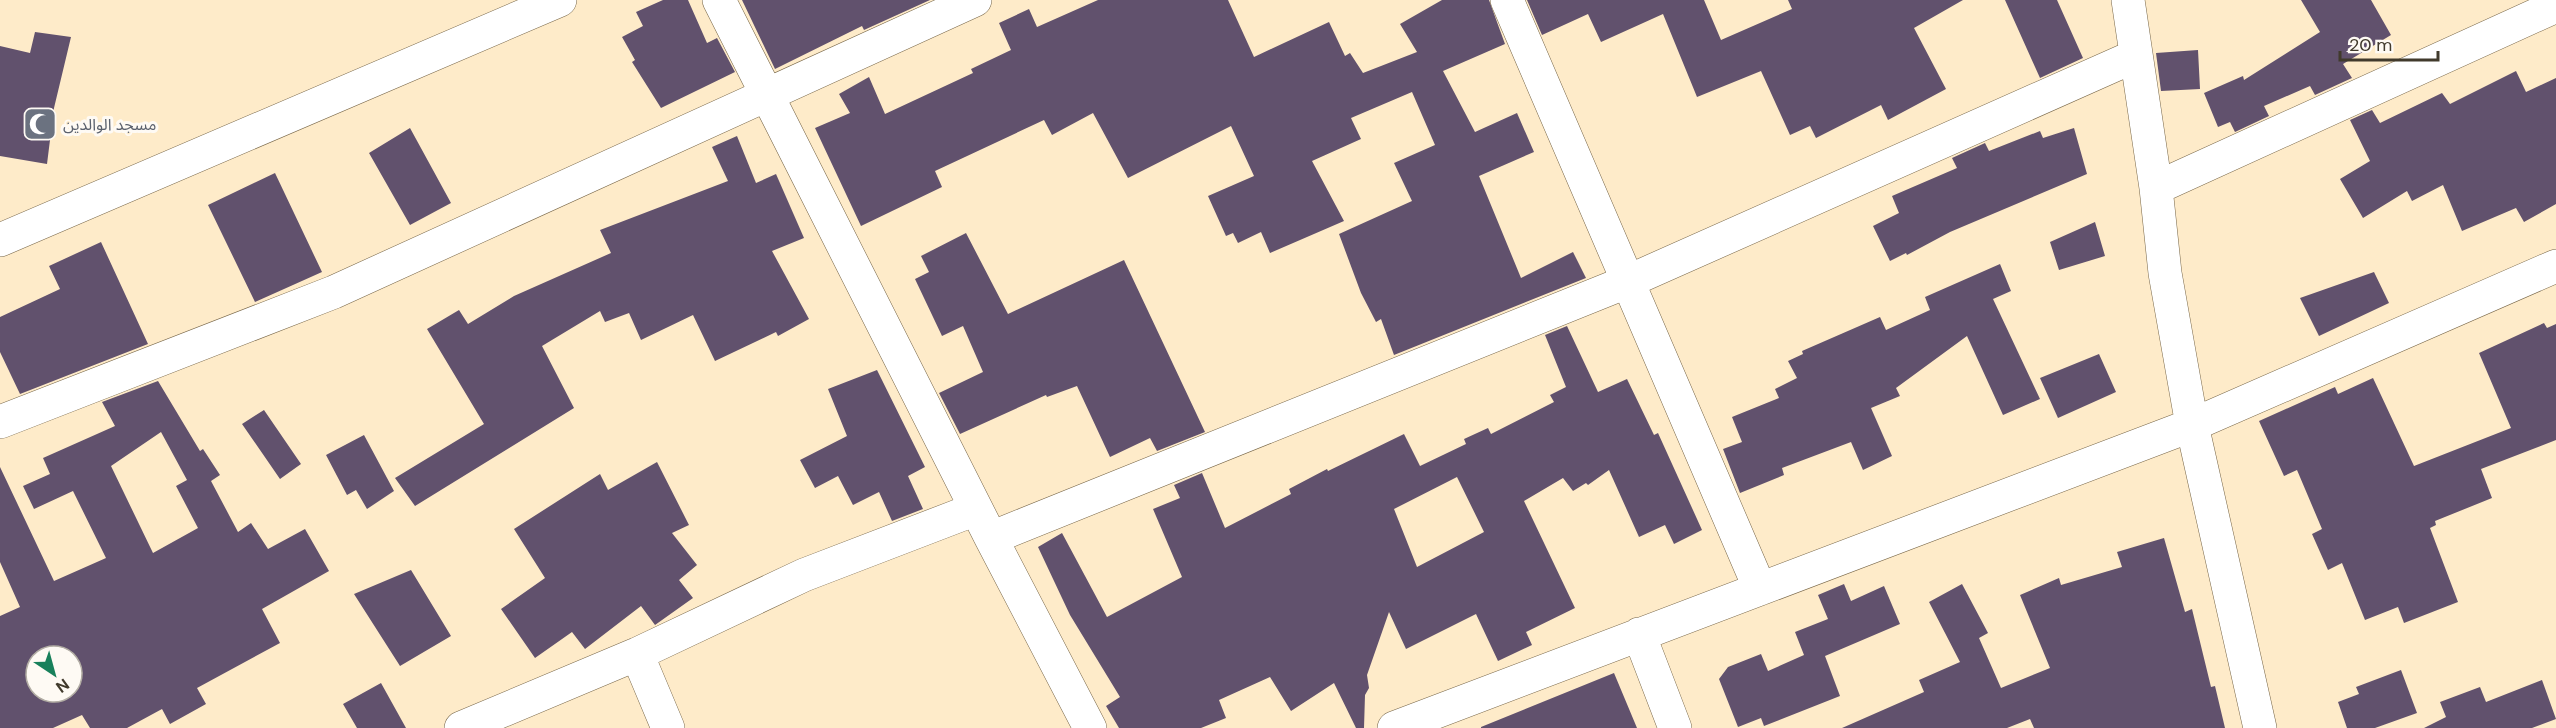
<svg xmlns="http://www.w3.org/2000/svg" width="2556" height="728" font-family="'DM Sans','Noto Sans Arabic',sans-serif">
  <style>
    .building { fill: #61516d; fill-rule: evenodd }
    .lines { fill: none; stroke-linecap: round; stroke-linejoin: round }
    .minor-casing { stroke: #776648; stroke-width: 34 }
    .minor { stroke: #fff; stroke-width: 33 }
    .labels { text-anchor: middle; stroke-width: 6; stroke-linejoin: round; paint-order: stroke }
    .worship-label { font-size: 16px; fill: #5b616d; stroke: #fefaf4; text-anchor: start }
  </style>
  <rect width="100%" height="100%" fill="#feebc9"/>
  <!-- building -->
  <path class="building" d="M663 0H688L707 43 717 38 735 72 661 108 632 62 635 60 622 37 643 26 636 12Z
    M742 0H930L864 30 862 26 775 69Z
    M1098 0H1228L1254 57 1329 22 1345 56 1350 53 1363 73 1417 52 1400 24 1442 0H1489L1505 44 1443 71 1475 132 1517 113 1534 152 1479 176 1521 278 1573 252 1586 278 1394 355 1381 319 1376 322 1361 293 1339 234 1412 201 1394 163 1435 145 1412 92 1351 118 1361 139 1312 161 1344 221 1270 253 1261 232 1238 243 1233 233 1226 236 1208 196 1254 176 1231 126 1128 178 1093 113 1052 135 1044 120 935 171 942 187 861 226 815 128 850 113 839 94 869 77 885 114 973 73 971 69 1011 50 999 23 1029 9 1037 27Z
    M1527 0H1704L1721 40 1792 9 1788 0H1963L1914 28 1946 89 1888 120 1881 105 1816 138 1810 126 1790 135 1761 71 1697 97 1663 14 1601 42 1588 14 1542 35Z
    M2005 0H2057L2083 58 2040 78Z
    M2301 0H2371L2391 35 2343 64 2352 78 2315 95 2310 86 2264 106 2269 116 2235 132 2230 122 2218 127 2204 93 2243 76 2244 80 2320 32Z
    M35 32 71 37 54 108 47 164 0 156V46L30 53Z
    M2198 50 2200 89 2161 91 2156 53Z
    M2516 71 2526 92 2556 78V204L2524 222 2516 208 2462 231 2443 185 2412 201 2407 191 2363 218 2340 179 2370 161 2350 120 2372 110 2380 123 2442 93 2450 104Z
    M410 128 451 203 410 225 369 153Z
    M2074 128 2087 174 1950 232 1907 255 1906 253 1890 261 1873 226 1899 213 1892 196 1957 168 1952 158 1985 143 1989 151 2040 131 2043 138Z
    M737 136 756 183 776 174 804 238 772 251 809 319 778 336 776 332 715 361 693 315 641 340 629 313 605 322 600 311 542 346 574 408 415 506 395 478 484 424 427 329 459 310 468 324 514 296 611 253 600 230 728 181 712 147Z
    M275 173 322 272 255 302 208 205Z
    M2095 222 2105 256 2059 270 2050 242Z
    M966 233 1008 314 1124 260 1205 432 1157 451 1150 438 1110 457 1077 386 1047 397 1046 395 960 434 939 393 983 372 963 326 942 336 915 279 929 272 921 256Z
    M101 242 148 344 20 394 0 352V317L60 289 49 266Z
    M2000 264 2011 291 1993 299 2040 399 2003 415 1967 336 1896 388 1900 396 1871 408 1892 456 1863 470 1851 442 1782 468 1784 475 1740 493 1723 449 1742 442 1732 417 1779 398 1775 389 1797 378 1788 361 1803 354 1802 351 1880 317 1886 330 1930 310 1925 297Z
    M2374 272 2389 303 2319 336 2300 298Z
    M2544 323 2547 328 2556 324V440L2481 469 2492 498 2435 521 2436 525 2430 528 2458 602 2404 623 2398 607 2365 620 2342 563 2328 570 2312 534 2322 529 2297 470 2284 476 2259 421 2335 387 2338 394 2373 378 2414 466 2511 428 2479 353Z
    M1567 326 1598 392 1627 379 1654 435 1658 433 1702 530 1674 544 1665 525 1639 537 1609 470 1588 485 1586 483 1573 491 1563 478 1524 501 1575 608 1526 632 1532 645 1498 661 1476 614 1406 649 1389 612 1367 675 1369 688 1365 695 1364 728H1356L1334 683 1291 711 1270 677 1219 700 1226 718 1201 728H1119L1106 706 1120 697 1070 615 1038 547 1062 533 1107 617 1182 577 1153 509 1180 498 1174 485 1202 473 1225 528 1291 494 1289 489 1327 469 1328 471 1404 434 1420 466 1466 444 1464 439 1488 428 1491 434 1554 402 1550 395 1566 387 1545 335ZM1457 477 1484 532 1417 567 1394 509Z
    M2099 354 2116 392 2058 418 2040 378Z
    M877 370 925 467 908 476 923 509 892 521 879 492 853 505 838 476 815 488 800 460 847 436 828 389Z
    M158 381 200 451 203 449 220 475 211 481 238 532 251 523 268 549 305 529 329 571 262 609 280 643 197 688 206 704 170 724 162 709 127 728H90L82 715 53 728H0V616L20 607 0 562V467L54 581 106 558 73 491 34 509 23 486 50 474 43 458 115 426 102 402ZM161 432 187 480 176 486 198 528 153 553 111 466ZM36 656H72V692H36Z
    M264 410 301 464 280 479 242 424Z
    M364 435 394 491 367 509 356 490 347 495 326 455Z
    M657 462 689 525 672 533 697 565 679 580 693 598 655 625 641 606 585 649 572 632 535 658 501 609 545 578 514 529 600 474 608 490Z
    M2164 538 2185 612 2192 609 2211 687 2215 686 2225 728H2034L2030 719 2007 728H1842L1924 692 1919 680 1960 662 1929 602 1962 584 1988 633 1979 638 2001 688 2050 668 2020 595 2059 578 2061 585 2122 567 2117 552Z
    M411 570 451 636 400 666 354 594Z
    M1844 584 1851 601 1884 586 1900 624 1825 656 1840 696 1764 726 1761 718 1738 727 1719 679 1728 667 1761 654 1768 671 1804 655 1795 632 1828 619 1818 595Z
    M2401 670 2417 713 2375 728H2347L2338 702 2359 694 2356 687Z
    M1614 673 1637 728H1481V727Z
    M2542 680 2556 719 2532 728H2424L2446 717 2440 702 2480 687 2486 702Z
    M381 683 406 728H357L343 704Z"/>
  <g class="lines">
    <!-- minor casing -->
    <g class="minor-casing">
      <path id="minor" d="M719 0 991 538 1090 728
        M1507 0 1760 589
        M2128 0 2156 188 2165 273 2192 425 2260 728
        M2156 188 2556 6
        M0 240 560 0
        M0 422 334 292 975 0
        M991 538 1629 281 2135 56
        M1639 634 1675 728
        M637 654 668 728
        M461 728 637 654 804 575 976 509
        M1394 728 2192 425 2556 266"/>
    </g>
    <!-- minor -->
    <use href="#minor" class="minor"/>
  </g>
  <!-- icons -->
  <defs>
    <g id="mosque-square" transform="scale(1.725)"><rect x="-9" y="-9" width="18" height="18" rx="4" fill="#6b7280" stroke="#fefaf4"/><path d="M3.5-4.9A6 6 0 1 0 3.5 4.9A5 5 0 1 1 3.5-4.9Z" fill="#fff"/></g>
  </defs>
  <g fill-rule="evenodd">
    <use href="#mosque-square" x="40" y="124"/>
  </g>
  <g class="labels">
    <!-- worship labels -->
    <g class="worship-label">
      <text x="63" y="130">مسجد الوالدين</text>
    </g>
  </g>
  <!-- north arrow -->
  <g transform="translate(54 674) rotate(144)"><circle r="28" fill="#fefaf4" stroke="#b2ada4" stroke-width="1.5"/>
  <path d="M0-4.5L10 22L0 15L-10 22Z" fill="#18805b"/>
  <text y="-9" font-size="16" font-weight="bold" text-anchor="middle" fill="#413a2c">N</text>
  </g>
  <!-- scale -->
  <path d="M2340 51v9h98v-9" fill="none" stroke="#413a2c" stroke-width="3"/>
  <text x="2349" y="51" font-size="18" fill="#413a2c" stroke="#fefaf4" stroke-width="4.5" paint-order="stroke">20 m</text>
</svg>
